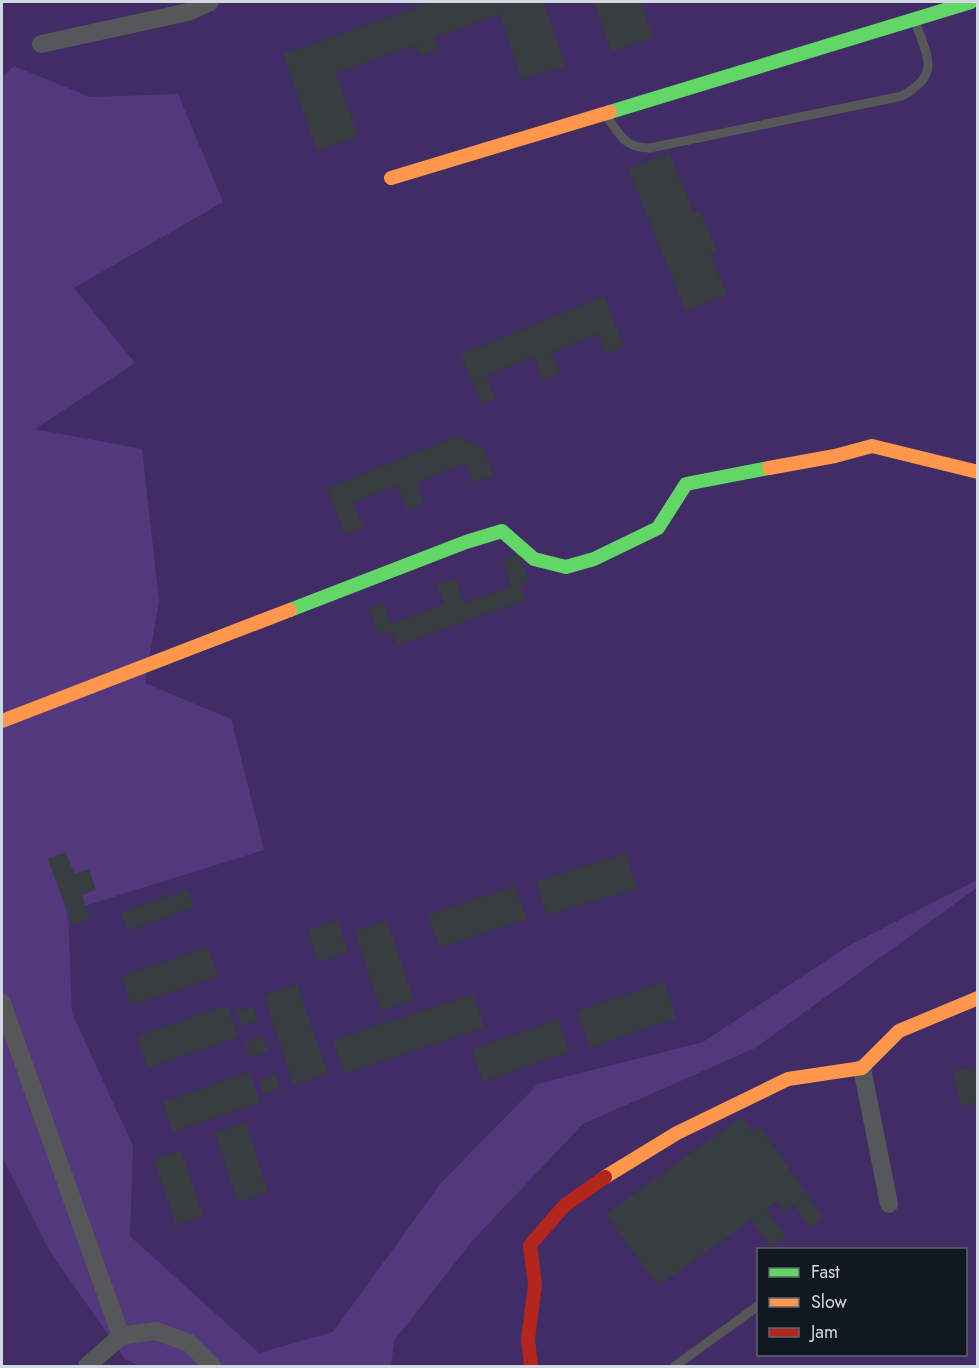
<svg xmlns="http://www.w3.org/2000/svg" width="979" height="1368" font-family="Jost,sans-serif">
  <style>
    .green { fill: #412c66; fill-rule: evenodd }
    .forest { fill: #53387e }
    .building { fill: #383d42 }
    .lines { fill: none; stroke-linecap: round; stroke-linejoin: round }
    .lane { stroke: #555759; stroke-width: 9 }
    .street { stroke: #555759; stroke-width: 18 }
    .fast { stroke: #63d668; stroke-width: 14 }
    .slow { stroke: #ff974d; stroke-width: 14 }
    .jam { stroke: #b3261e; stroke-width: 14 }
  </style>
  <rect width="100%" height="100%" fill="#1d2227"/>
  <!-- green -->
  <path class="green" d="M2 2H977V1366H2ZM758 1250H966V1354H758Z"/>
  <!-- forest -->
  <path class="forest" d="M14 66 90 97 178 94 223 202 74 288 135 363 35 429 142 449 159 601 145 683 231 719 264 850 68 911 72 1013 133 1146 130 1236 259 1353 333 1332 441 1183 538 1084 703 1042 848 946 977 880 978 887 755 1048 583 1124 472 1241 394 1341 391 1366H140L125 1359 49 1250 2 1156V77Z"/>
  <!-- building -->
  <path class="building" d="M432 2H543L566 66 522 80 500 14 434 38 439 49 421 56 417 45 336 73 358 137 317 151 283 54Z
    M594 2H640L653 38 612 52Z
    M669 152 694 214 700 211 717 251 710 254 727 295 686 311 628 169Z
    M604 296 624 347 606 354 598 334 551 353 560 373 543 380 534 356 486 376 495 399 482 404 461 354Z
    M457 436 483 448 494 475 474 483 466 463 417 483 424 503 407 510 397 485 353 503 363 528 346 535 327 488Z
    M519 554 529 582 520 587 526 600 399 645 391 632 379 635 369 608 383 603 390 624 444 604 437 584 455 578 464 603 512 586 503 560Z
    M66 852 74 874 89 869 96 890 82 895 90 919 72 926 48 859Z
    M626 853 637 889 547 915 536 881Z
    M515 886 527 919 440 948 428 915Z
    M188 889 194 907 128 931 121 913Z
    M338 920 348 953 318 963 308 930Z
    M387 920 414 1000 381 1011 355 931Z
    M208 947 218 977 131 1005 122 976Z
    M664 982 677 1018 590 1048 577 1011Z
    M297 984 328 1074 294 1085 264 995Z
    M473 994 484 1028 345 1074 333 1040Z
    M227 1005 238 1037 148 1068 137 1036Z
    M253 1006 258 1021 242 1027 236 1011Z
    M558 1019 569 1052 483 1082 472 1049Z
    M262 1036 268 1051 251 1058 245 1043Z
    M978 1067V1103L961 1106 953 1071Z
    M250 1072 260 1103 173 1132 163 1102Z
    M275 1074 280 1088 264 1094 259 1080Z
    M742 1117 752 1131 759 1126 824 1218 810 1228 794 1205 784 1212 776 1201 766 1209 786 1237 771 1247 751 1220 658 1286 606 1214Z
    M246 1122 268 1193 238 1203 215 1132Z
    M181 1150 203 1216 176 1225 154 1159Z"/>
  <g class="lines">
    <!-- lane -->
    <path class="lane" d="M606 116C621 135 624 148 650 148L902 96C942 74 927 57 915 21
      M675 1366 758 1306"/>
    <!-- street -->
    <path class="street" d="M41 44 188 12 210 2
      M2 1003 121 1336
      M862 1068 889 1204
      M87 1366 121 1336 156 1331 189 1343 212 1366"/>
    <!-- fast -->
    <path class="fast" d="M610 112 971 2
      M290 610 466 542 502 531 534 559 566 567 594 559 658 528 686 484 769 468"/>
    <!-- slow -->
    <path class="slow" d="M391 178 610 112
      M769 468 835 456 872 446 978 472
      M2 721 290 610
      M605 1177 677 1133 788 1079 862 1068 899 1031 978 998"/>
    <!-- jam -->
    <path class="jam" d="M531 1366 528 1339 535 1285 530 1245 565 1205 605 1177"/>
  </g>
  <!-- border -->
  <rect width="979" height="1368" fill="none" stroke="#d2d8df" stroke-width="6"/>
  <!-- legend -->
  <rect x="757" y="1248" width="210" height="108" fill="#101822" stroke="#5e656e" stroke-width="1.5"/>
  <rect x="769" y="1268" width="30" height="9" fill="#63d668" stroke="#5e656e" stroke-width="1.5"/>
  <text x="811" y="1278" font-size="18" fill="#d2d8df">Fast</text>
  <rect x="769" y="1298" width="30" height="9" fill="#ff974d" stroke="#5e656e" stroke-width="1.5"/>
  <text x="811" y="1308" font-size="18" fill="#d2d8df">Slow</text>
  <rect x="769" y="1328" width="30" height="9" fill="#b3261e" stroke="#5e656e" stroke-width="1.5"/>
  <text x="811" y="1338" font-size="18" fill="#d2d8df">Jam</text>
</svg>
